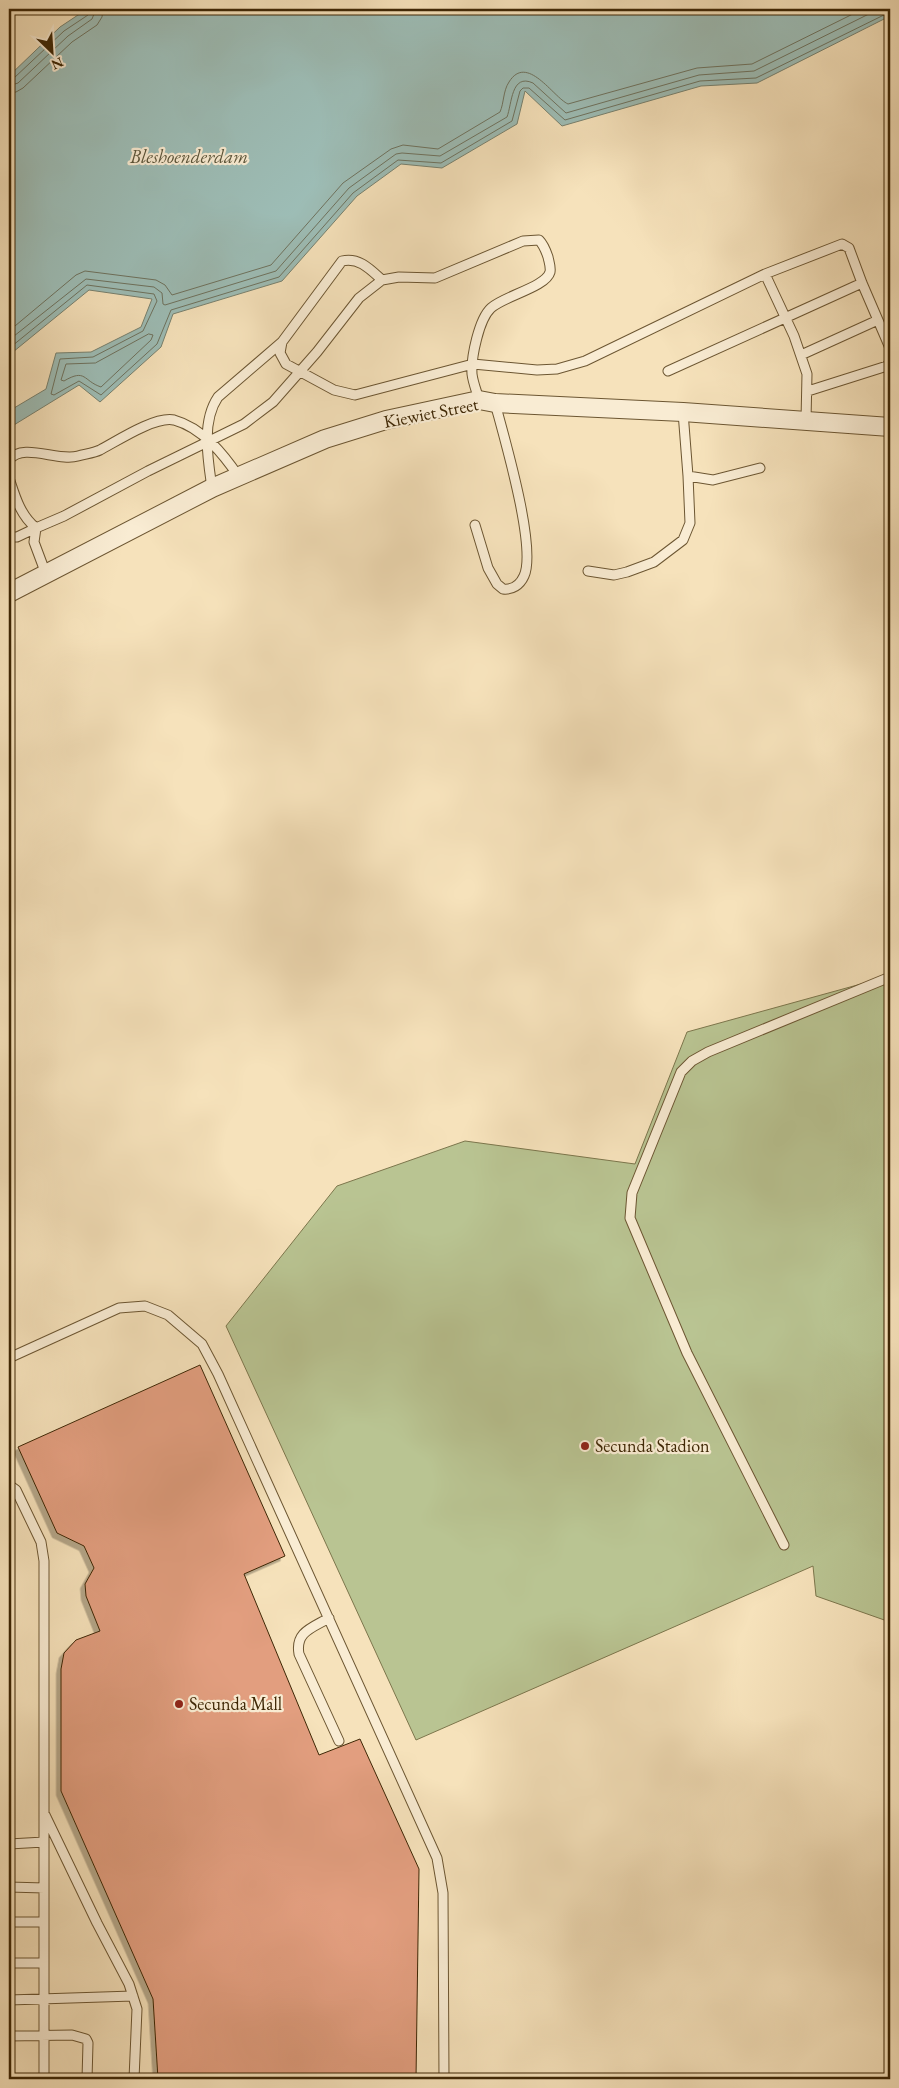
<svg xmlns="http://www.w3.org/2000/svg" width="899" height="2088" font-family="'EB Garamond',serif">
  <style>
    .green { fill: #b9c492; stroke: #7c764c }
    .water { fill: #9dbdb6; stroke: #77816f }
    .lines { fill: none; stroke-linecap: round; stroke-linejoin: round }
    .shore { stroke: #6e725e; stroke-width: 1 }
    .building { fill: #e29e7f; stroke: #3e2705; filter: url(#shadow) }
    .lane-casing { stroke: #6c5632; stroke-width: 11 }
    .street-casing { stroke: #6c5632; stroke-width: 20 }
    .lane { stroke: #f9ecd3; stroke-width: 9 }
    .street { stroke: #f9ecd3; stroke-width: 18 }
    .poi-dot { fill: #8f2418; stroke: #f9ecd3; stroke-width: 2 }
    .labels { text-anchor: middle; stroke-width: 4.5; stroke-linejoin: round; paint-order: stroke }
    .street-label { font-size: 18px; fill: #3e2705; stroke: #f9ecd3 }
    .poi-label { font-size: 18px; fill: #3e2705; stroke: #f9ecd3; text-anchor: start }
    .water-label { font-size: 19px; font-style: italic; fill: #5a543a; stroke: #f9ecd3 }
  </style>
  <defs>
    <filter id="shadow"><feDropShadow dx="-4.5" dy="4.5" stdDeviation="0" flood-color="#0004"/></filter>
  </defs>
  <rect width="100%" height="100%" fill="#f6e2bb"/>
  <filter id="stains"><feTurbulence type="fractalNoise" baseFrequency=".004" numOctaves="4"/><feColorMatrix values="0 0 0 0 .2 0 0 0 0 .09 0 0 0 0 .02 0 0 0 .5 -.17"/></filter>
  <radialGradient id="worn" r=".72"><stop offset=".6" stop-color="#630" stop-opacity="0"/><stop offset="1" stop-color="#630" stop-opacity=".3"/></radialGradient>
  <!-- green -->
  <path class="green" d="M890 976V1622L816 1596 813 1566 416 1740 226 1326 337 1186 465 1141 635 1164 687 1032Z"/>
  <!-- water -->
  <path class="water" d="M87 9H890V16L757 83 701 86 562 126 525 91 517 124 442 168 401 164 357 196 282 281 173 314 161 347 100 402 79 385 9 428V411L46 389 56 353 91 352 141 327 152 299 89 290 13 352 9 351V76L60 27Z"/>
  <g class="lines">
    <!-- shore -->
    <path class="shore" d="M9 79 14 78 64 31 88 15 89 9
      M9 86 18 83 68 36 92 19 96 9
      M9 93 16 92 23 88 72 42 97 25 102 17 103 9
      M9 331 76 275 85 271 156 280 165 285 172 295 271 265 343 183 391 149 403 145 438 149 500 112C504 103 503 91 509 82 527 53 553 97 568 104L697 68 752 64 863 9
      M149 334 153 335 151 340 101 387C83 381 86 368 64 381L61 380 66 364 95 363Z
      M9 340 86 279 154 287 162 293 163 304 165 305 276 271 349 188 396 154 402 153 440 156 507 117C512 104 511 73 533 83L566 113 699 75 754 71 879 9
      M9 347 12 346 87 285 154 294 157 301 143 331 93 357 60 359 51 394 54 395 79 381 101 395 157 344 171 310 279 277 353 193 398 160 441 163 512 121 520 91 523 88H529L565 120 700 81 756 78 890 12"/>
  </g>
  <!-- building -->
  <path class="building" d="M200 1365 285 1556 244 1574 319 1755 360 1739 419 1869 416 2079H158L153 1999 61 1791V1669L64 1653 76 1640 100 1631 86 1596 85 1584 94 1568 84 1546 57 1533 18 1447Z"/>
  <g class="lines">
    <!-- lane casing -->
    <g class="lane-casing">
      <path id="lane" d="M765 274 794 336 807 374 806 420
        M382 280C370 269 359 257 342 261L282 342 280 353 286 364 334 390 355 395 473 364 537 370 557 369 585 361 765 274 842 244 849 248 862 283 890 348
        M801 355 878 320
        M668 371 862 283
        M808 391 887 366 890 361
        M9 460C23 442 58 462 78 456 85 454 94 453 100 450 117 441 155 416 174 420 203 428 224 455 239 477
        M688 476 713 480 760 468
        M9 478C15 496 20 515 36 528L64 516 148 471 244 424 273 402 317 352 359 298 382 280 399 277 435 278 523 241 539 240C544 245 546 251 548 257 549 262 551 267 550 272 546 287 504 296 491 308 479 319 471 357 472 374 473 383 477 392 479 400
        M212 488C208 460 201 422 218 397L282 342
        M475 525 488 568 497 584 503 589C512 590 520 585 524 576 537 548 504 437 495 403
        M36 528 34 542 46 574
        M9 537H17L36 528
        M588 571 614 575 627 572 654 562 683 540 690 523 688 476 683 412
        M9 1358 119 1308 145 1306 168 1315 202 1344 218 1374 437 1858 443 1893 444 2079
        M9 1485 16 1490 41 1542 44 1561V2079
        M784 1545 687 1353 630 1218 632 1193 681 1072 692 1061 708 1052 890 977
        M329 1618C312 1628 295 1632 299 1654L339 1741
        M45 1815 97 1923 129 1984 137 2009 134 2079
        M9 1844 44 1842
        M9 1887 44 1888
        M9 1922H44
        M9 1963H43
        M9 2000 133 1996
        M9 2036 72 2035 86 2039 88 2043 87 2079"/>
    </g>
    <!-- street casing -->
    <g class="street-casing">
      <path id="street" d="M9 593 212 488 325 439 386 420 479 400 495 403 683 412 890 427"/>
    </g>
    <!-- lane -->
    <use href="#lane" class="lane"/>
    <!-- street -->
    <use href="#street" class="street"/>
  </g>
  <!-- markers -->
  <g class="poi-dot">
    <circle cx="585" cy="1446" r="5"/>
    <circle cx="179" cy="1704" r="5"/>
  </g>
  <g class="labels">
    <!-- street labels -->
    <g class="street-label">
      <text transform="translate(431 413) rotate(-11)" y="6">Kiewiet Street</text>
    </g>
    <!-- poi labels -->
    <g class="poi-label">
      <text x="595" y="1452">Secunda Stadion</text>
      <text x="189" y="1710">Secunda Mall</text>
    </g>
    <!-- water labels -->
    <g class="water-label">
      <text x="189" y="163">Bleshoenderdam</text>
    </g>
  </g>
  <!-- margin -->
  <rect width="899" height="2088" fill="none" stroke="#f6e2bb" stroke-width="30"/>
  <rect x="10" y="10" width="879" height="2068" fill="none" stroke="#3e2705" stroke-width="2.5"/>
  <rect x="15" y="15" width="869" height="2058" fill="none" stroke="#3e2705"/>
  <!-- north arrow -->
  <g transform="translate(52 52) rotate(155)" stroke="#f9ecd3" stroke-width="4" paint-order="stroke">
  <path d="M0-4L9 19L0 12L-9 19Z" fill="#3e2705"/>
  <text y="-8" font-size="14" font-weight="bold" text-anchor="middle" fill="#3e2705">N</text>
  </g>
  <rect width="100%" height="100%" filter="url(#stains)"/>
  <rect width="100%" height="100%" fill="url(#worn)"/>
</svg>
